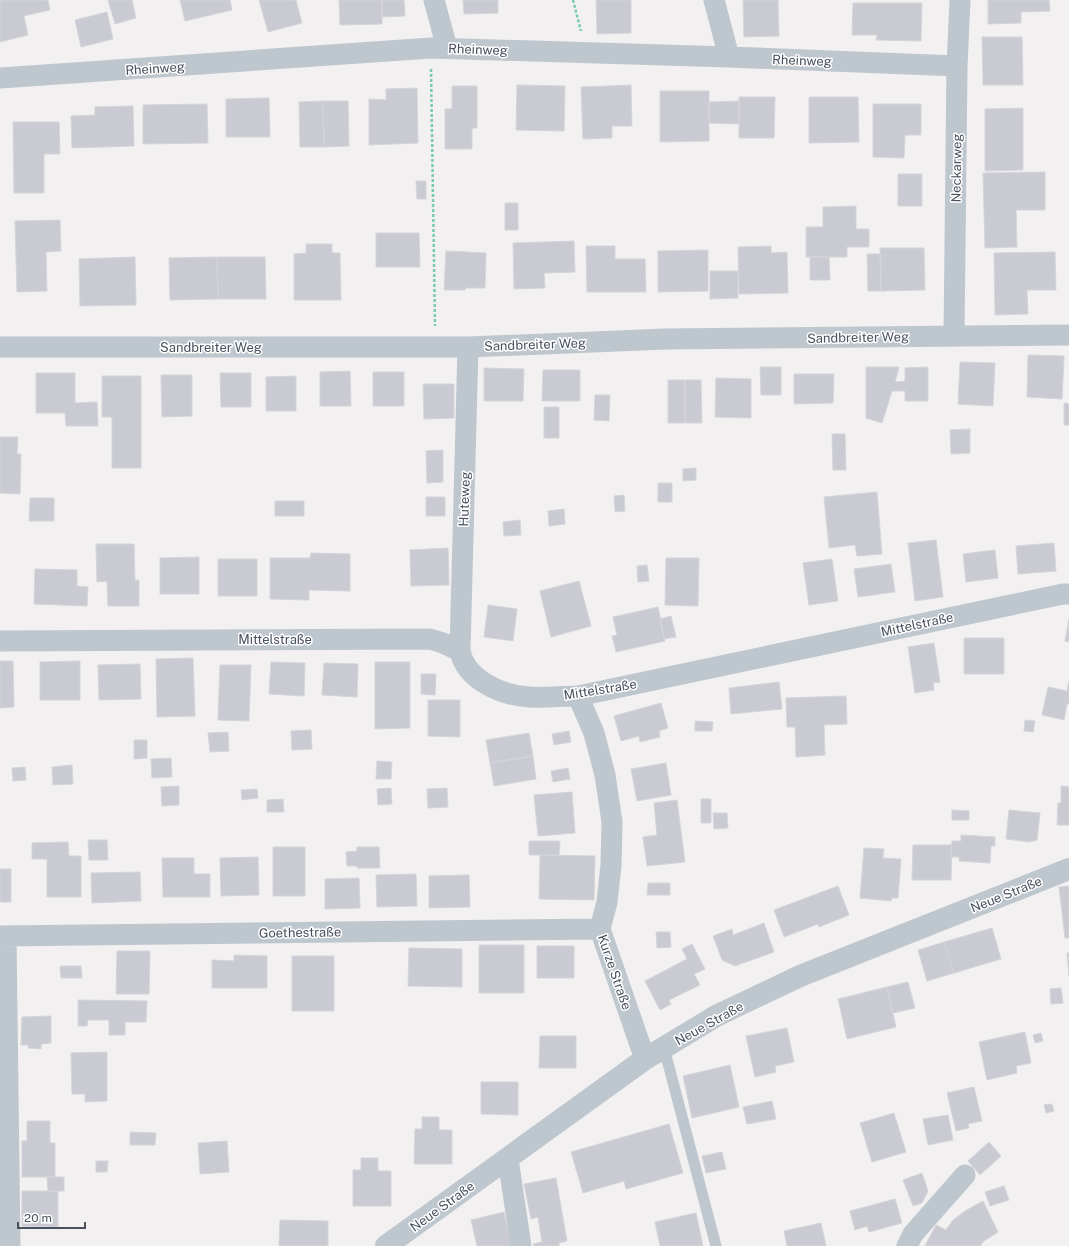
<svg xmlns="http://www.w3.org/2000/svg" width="1069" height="1246" font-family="'Public Sans',sans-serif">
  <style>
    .building { fill: #cacbd2; stroke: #d4d5db }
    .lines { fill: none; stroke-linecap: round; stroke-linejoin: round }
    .path { stroke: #79cbab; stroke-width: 2.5; stroke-dasharray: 3 2; stroke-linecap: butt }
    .service { stroke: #bec6ce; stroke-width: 11 }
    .minor { stroke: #bec6ce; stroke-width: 21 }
    .tertiary { stroke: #bec6ce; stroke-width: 22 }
    .labels { text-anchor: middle; stroke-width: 3; stroke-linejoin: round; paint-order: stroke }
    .street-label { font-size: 13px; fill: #48515d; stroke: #fff }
  </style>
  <rect width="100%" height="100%" fill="#f2f0f0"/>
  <!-- building -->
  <path class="building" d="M0 0H48L50 10 24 16 28 35 0 42Z
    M108 0H132L136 18 115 24Z
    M180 0H230L232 10 185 21Z
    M259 0H296L302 23 268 32Z
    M339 0H382V24L340 25Z
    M382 0H404L405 16 382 17Z
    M463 0H498V13L464 14Z
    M596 0H631V33L597 34Z
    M743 0H778L779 36 744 37Z
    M988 0H1049L1050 11 1021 12V23L988 24Z
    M853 3H922L921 41 876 40 877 35H852Z
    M107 12 113 39 81 47 75 20Z
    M982 37H1022L1023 85H983Z
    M517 85 565 86 564 131 516 130Z
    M631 85 632 126H612V138L583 139 581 87Z
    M452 86H477V128H472V149H445V109H452Z
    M417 88 418 143 369 145V99L386 100V89Z
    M660 91H709V141L660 142Z
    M739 97H775L774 138H739Z
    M809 97H858L859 142 809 143Z
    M269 98 270 137H226V99Z
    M323 101H348L349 146 324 147Z
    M323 101 324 147H300L299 102Z
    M739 101V124L709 123V102Z
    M207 104 208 143 143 144V105Z
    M873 104H921V135H905L904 158 873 157Z
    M133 106 134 146 72 148 71 116 95 115V107Z
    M1023 108V170L985 171V109Z
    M13 122H59L60 154H44V193H14Z
    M1045 172V210H1016L1017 247 985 248 983 173Z
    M898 174H922V206H898Z
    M416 181H426V199H417Z
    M505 203H518V230H505Z
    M856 206V229H869V247H847V257H806V227H823V207Z
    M60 220 61 251 46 252 47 291 17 292 15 221Z
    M376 233H419L420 267H376Z
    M574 241 575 272 544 273 545 288 514 289 513 243Z
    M306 244H332V253H340L341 300H294V254L306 253Z
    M586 246H615V259H645L646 292H587Z
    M771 246V253L787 252 788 293 739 294 738 247Z
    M880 248H924L925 290 881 291Z
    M708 250V291L658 292V251Z
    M446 251 486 253 485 288H466L465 290H444Z
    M1055 252 1056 290H1027L1028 314 995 315 994 253Z
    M867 254H880L881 291H868Z
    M135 257 136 305 80 306 79 259Z
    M217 257 218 299 170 300 169 258Z
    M217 257H265L266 299H218Z
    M810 257H829L830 280H810Z
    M710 271H738V298L710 299Z
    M1028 355 1064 356 1062 399 1027 397Z
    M960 362 995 363 993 406 958 404Z
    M760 367H781V395H761Z
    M866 367H899L895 382 905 381V368L928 367V401H905V391H892L882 423 866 418Z
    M484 368 524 369 523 401H484Z
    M543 370H580V401H542Z
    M350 371 351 406H320V372Z
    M373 372H404V406H373Z
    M36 373H75V403L97 402 98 426H66L65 413H36Z
    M220 373H251V407H221Z
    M794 374H834L833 403 794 404Z
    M161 375H192V416L162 417Z
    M102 376H141V468H112V417H102Z
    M296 376V411H266V377Z
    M716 378 751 379V418L715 417Z
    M668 380H685V423H668Z
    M685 380H701L702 423H685Z
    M423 384H454V418L424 419Z
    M595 395H610L609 421 594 420Z
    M1064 403 1069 404V425H1064Z
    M544 407H559V438H544Z
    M970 429V453L951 454 950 430Z
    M832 434H845L846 470H833Z
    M0 437H18L17 454H21L20 494 0 493Z
    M443 450V482L427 483 426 451Z
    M696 468V480L683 481V469Z
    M658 483H672V502H658Z
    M877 492 882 554 857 556 855 545 829 548 824 497Z
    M624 495 625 511 615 512 614 496Z
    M426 497H445V516H426Z
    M30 498H54V521H29Z
    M275 501H304V516H275Z
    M564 509 565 524 549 526 548 511Z
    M520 520 521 535 504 536 503 522Z
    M936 540 943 597 915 601 908 543Z
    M1054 543 1056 571 1018 574 1016 546Z
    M96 544H134L135 581 139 580V606H108L107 581 97 582Z
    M448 548 449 585 411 586 410 550Z
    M995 550 998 578 966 582 963 554Z
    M311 553 350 554V591L309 590V600L270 599V558H310Z
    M199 557V594H160V558Z
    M666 558H699L698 606 665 605Z
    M218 559H257V596H218Z
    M832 559 838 601 809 605 803 563Z
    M891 564 895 592 858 597 854 569Z
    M647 565 649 581 638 582 637 566Z
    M35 569 77 570V586L88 587 87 606 34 604Z
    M579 581 591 626 551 637 540 591Z
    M488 605 517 609 513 641 484 637Z
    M658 607 665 641 616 652 612 636 617 635 613 617Z
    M671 616 676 637 664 639 660 619Z
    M1069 619V642L1065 641Z
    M964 638H1004V674H964Z
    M934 643 940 682 933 683 934 690 915 693 908 647Z
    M193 658 195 716 157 717 156 659Z
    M0 661H13L14 707 0 708Z
    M80 661V700H40V662Z
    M271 662 305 663 304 696 269 694Z
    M375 662H410V728L375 729Z
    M324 663 358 664 357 697 322 695Z
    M140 664 141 699 99 700 98 665Z
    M220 665H251L249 721 218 720Z
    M421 674H436L435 695 421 694Z
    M1069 681V704H1067L1064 720 1042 715 1048 687 1067 691Z
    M779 682 782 709 731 714 729 688Z
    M846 696 847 724 824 725 825 755 796 757 795 727H787L786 698Z
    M428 700H460V737L428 736Z
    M661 703 668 728 659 731 660 737 640 742 639 736 621 741 614 716Z
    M1025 720 1035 721 1033 732 1024 731Z
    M695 721 713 722 712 731H695Z
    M311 730 312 749 292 750 291 731Z
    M569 731 571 742 554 745 552 734Z
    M228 732 229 751 210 752 208 733Z
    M529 733 533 756 490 763 486 740Z
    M134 740H147V758L134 759Z
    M533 756 536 779 494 786 490 763Z
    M171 758 172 777 152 778 151 759Z
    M377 761 392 762 391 779H376Z
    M666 763 671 795 637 801 631 769Z
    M72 765 73 784 53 785 52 767Z
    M25 767 26 780 13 781 12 768Z
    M568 768 570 779 553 782 551 771Z
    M179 786V805L162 806 161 787Z
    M1061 786 1069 787V825H1057L1058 803H1061Z
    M391 788 392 804 378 805 377 789Z
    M447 788 448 807 428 808 427 789Z
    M257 789 258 798 242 800 241 790Z
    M572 792 575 833 538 836 534 795Z
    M283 799 284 812H267V800Z
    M701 799H711V823H701Z
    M677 800 685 862 647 866 643 837 657 835 654 803Z
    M952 810 969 811V820H952Z
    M1009 810 1040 813 1037 840 1029 842 1006 839Z
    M713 813H727L728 828 714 829Z
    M961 835 995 837V846H991L990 863 959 861V857H951L952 841H961Z
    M88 840H107L108 860H89Z
    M529 841H560L559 855H529Z
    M68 842 69 856H81V897H47V859H32V843Z
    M913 845H952L951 880H912Z
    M273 847H305V896H273Z
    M357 847H379L380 868H357V866H347L346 852 357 851Z
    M864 848 884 849 883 858 901 859 898 898H892L891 901 860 898Z
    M540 855 595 856 594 900 539 899Z
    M258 857 259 895 221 896 220 858Z
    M162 858H194V874H210V897H163Z
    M0 869H11V902H0Z
    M140 872 141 901 92 903 91 873Z
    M416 874 417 906 377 907 376 875Z
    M469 875 470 907 429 908V876Z
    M359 878 360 908 325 909V879Z
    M648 883H670V895H647Z
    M838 886 849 915 819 927 818 924 784 937 774 910Z
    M1069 886V938H1065L1059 887Z
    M764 923 774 952 735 966 722 960 713 936 732 929 733 935Z
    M992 928 1001 959 954 973 944 942Z
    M656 932H670L671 947 657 948Z
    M944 942 954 973 927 981 918 950Z
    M692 944 705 969 694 974 700 985 669 1000 671 1004 660 1010 645 981 687 959 682 949Z
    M479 945H524V993H479Z
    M537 946H574V978H537Z
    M409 948 462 949V987L408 986Z
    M117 951H150L149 994H116Z
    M1067 953H1069V976Z
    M234 955 267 956V988H212V960L234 961Z
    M292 956H334V1011H292Z
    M60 966H81L82 978H61Z
    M908 982 915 1008 893 1013 887 987Z
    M887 987 896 1027 847 1039 838 999Z
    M1061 988 1063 1003 1051 1004 1050 989Z
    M78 1000 147 1001 146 1022H125V1035H109V1020H88L87 1026H78Z
    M51 1016V1043L41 1044V1049L28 1048V1045H21L22 1017Z
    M787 1028 794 1062 775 1066 776 1072 755 1077 746 1036Z
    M1025 1032 1031 1063 1016 1066 1017 1073 987 1080 979 1042Z
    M1041 1033 1043 1041 1035 1043 1033 1035Z
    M540 1036H576V1068H539Z
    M107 1052V1101L85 1102V1094H72L71 1053Z
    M730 1065 739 1107 692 1118 683 1076Z
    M481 1082H518V1115L481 1114Z
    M974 1087 982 1121 968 1124 969 1128 956 1131 947 1093Z
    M772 1101 776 1119 747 1124 743 1107Z
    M1052 1104 1054 1111 1046 1113 1044 1105Z
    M894 1113 906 1152 872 1162 860 1123Z
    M948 1115 953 1140 928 1145 923 1119Z
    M422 1117H439V1130H452V1164H414L415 1129H422Z
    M27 1121H50V1143H55V1177H22V1141H27Z
    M669 1124 683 1173 626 1189 624 1181 583 1193 571 1152Z
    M130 1132 156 1133 155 1145H130Z
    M227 1141 229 1172 200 1174 198 1143Z
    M989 1142 1001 1156 980 1175 968 1161Z
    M722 1152 726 1169 706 1173 702 1156Z
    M361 1158H378V1171H391V1206H353V1170H361Z
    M96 1161H108L107 1172H96Z
    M922 1173 928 1191 922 1203 913 1206 903 1180Z
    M47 1177H64V1191H48Z
    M556 1178 567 1241 559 1243V1246H534L533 1244 542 1242 538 1217 531 1219 524 1184Z
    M1004 1186 1009 1200 990 1206 985 1192Z
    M22 1191H58V1227L22 1226Z
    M895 1199 902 1223 869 1232 867 1226 855 1230 850 1211Z
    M983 1201 998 1232 984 1241 980 1246H925L936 1225 946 1230 953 1220 965 1211Z
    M504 1212 511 1246H477L471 1220Z
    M696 1213 703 1246H660L655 1222Z
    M280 1220 328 1221V1246H279Z
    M821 1223 826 1246H787L784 1231Z"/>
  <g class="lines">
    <!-- path -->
    <path class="path" d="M573 0 581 31
      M431 69 435 326"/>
    <!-- service -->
    <path class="service" d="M664 1048 716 1246"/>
    <!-- minor -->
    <path class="minor" d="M434 0 447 48
      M714 0 729 57
      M0 78 431 48 729 57 957 66
      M954 336 957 66 960 0
      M0 347H468L666 339 1069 335
      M0 641 430 639 443 643 460 651C466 680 501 695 529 697 545 698 562 696 578 696L1063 594H1069
      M460 651 468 347
      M578 696 594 733 605 775 612 822 611 865 607 902 600 929 645 1059
      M0 936 600 929
      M6 936 10 1246
      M508 1159 521 1246
      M907 1246 913 1234 965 1175"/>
    <!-- tertiary -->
    <path class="tertiary" d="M386 1246 645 1059 716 1016 800 976 1069 869"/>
  </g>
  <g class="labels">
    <!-- street labels -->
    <g class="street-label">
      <text transform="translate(478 49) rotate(2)" y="5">Rheinweg</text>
      <text transform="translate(802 60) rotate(2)" y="5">Rheinweg</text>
      <text transform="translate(155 68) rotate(-4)" y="5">Rheinweg</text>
      <text transform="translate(956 168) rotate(-89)" y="5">Neckarweg</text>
      <text transform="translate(858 337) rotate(-1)" y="5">Sandbreiter Weg</text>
      <text transform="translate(535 344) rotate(-2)" y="5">Sandbreiter Weg</text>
      <text x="211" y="352">Sandbreiter Weg</text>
      <text transform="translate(464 499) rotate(-88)" y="5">Huteweg</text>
      <text transform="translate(917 624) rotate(-12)" y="5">Mittelstraße</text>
      <text x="275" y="644">Mittelstraße</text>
      <text transform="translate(600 689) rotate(-9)" y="5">Mittelstraße</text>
      <text transform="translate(1006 894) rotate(-22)" y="5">Neue Straße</text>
      <text transform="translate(300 932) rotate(-1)" y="5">Goethestraße</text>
      <text transform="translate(615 972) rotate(71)" y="5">Kurze Straße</text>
      <text transform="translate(709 1023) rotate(-29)" y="5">Neue Straße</text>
      <text transform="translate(442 1206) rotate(-36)" y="5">Neue Straße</text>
    </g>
  </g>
  <!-- scale -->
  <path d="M18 1222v6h67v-6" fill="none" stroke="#48515d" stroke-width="2"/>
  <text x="24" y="1222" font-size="12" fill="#48515d" stroke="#ffffff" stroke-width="3" paint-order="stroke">20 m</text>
</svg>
